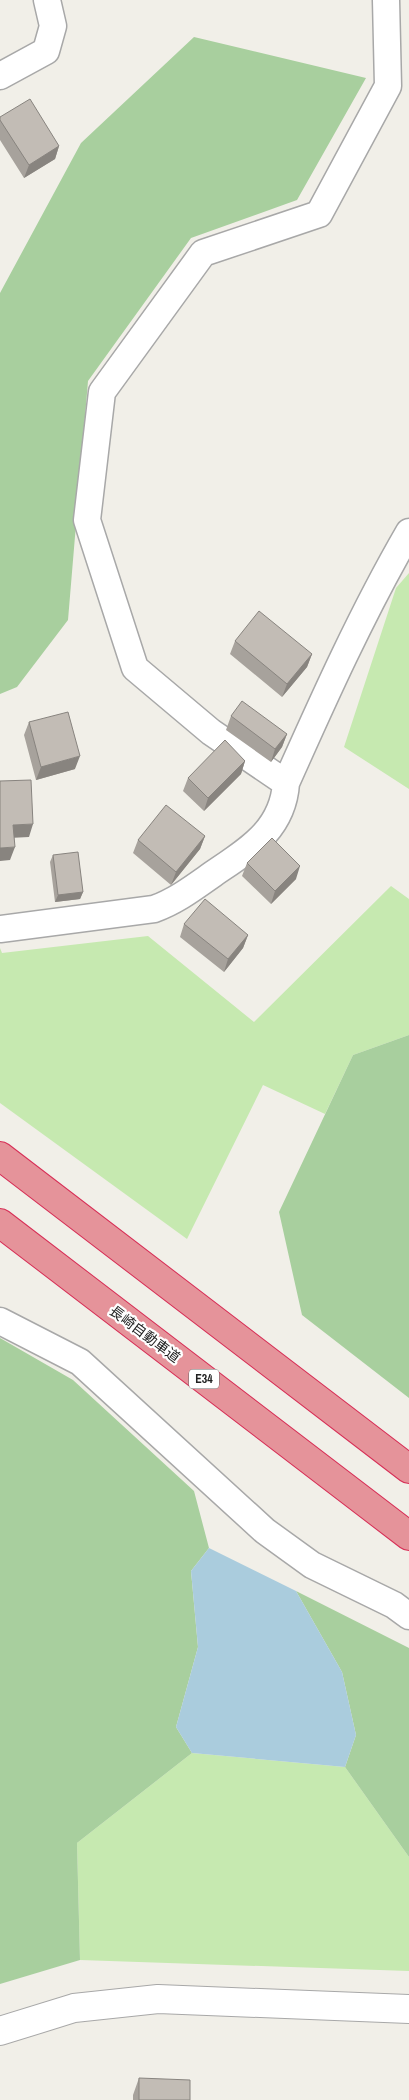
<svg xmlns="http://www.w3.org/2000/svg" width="409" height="2100" font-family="'Archivo Narrow','Noto Sans JP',sans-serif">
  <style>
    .grass { fill: #c6e9b0 }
    .forest { fill: #a8cf9e }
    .water { fill: #acd }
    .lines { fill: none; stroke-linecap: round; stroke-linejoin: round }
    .minor-casing { stroke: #a8a8a8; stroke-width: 29 }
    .tertiary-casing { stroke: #a8a8a8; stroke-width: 30 }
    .motorway-casing { stroke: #d72e56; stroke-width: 30 }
    .minor { stroke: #fff; stroke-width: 26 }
    .tertiary { stroke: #fff; stroke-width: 28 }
    .motorway { stroke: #e5939a; stroke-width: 28 }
    .wall { fill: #a7a29c }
    .shaded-wall { fill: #88847f }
    .building { fill: #c2bcb5; stroke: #88847f }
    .labels { text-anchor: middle; stroke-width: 4.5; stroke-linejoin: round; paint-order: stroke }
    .shield { fill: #fff; stroke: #646464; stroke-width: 1 }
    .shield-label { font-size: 12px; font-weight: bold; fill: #212121 }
    .street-label { font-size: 14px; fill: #212121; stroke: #fff }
  </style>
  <rect width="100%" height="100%" fill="#f1efe8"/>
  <!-- grass -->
  <path class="grass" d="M409 573V789L344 747 396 588Z
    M391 886 409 899V1035L353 1055 325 1114 263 1085 187 1239 0 1103V948L2 953 148 936 254 1022Z
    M192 1753 345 1767 409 1857V1971L80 1960 77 1843Z"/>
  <!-- forest -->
  <path class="forest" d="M194 37 366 78 297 200 191 238 88 381 68 620 17 687 0 694V293L81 143Z
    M409 1035V1398L302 1315 279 1212 353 1055Z
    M0 1338 73 1380 194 1491 209 1548 191 1571 198 1647 176 1727 192 1753 77 1843 80 1960 0 1984Z
    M296 1591 409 1648V1857L345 1767 356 1735 342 1672Z"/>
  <!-- water -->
  <path class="water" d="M209 1548 296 1591 342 1672 356 1735 345 1767 192 1753 176 1727 198 1647 191 1571Z"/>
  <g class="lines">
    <!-- minor casing -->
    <g class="minor-casing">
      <path id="minor" d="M0 76 46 51 53 26 47 0
        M286 783 211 732 135 668 87 520 102 392 203 253 319 214 388 86 386 0
        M0 929 154 909C176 901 193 888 213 874 248 850 283 830 286 783 324 698 362 613 409 532
        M0 1321 80 1362 265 1531 312 1565 394 1605 409 1616"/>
    </g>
    <!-- tertiary casing -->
    <g class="tertiary-casing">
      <path id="tertiary" d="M0 2031 74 2008 158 1999 409 2009"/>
    </g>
    <!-- motorway casing -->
    <g class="motorway-casing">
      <path id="motorway" d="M0 1156 409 1469
        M0 1223 409 1536"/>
    </g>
    <!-- minor -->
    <use href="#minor" class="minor"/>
    <!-- tertiary -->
    <use href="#tertiary" class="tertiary"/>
    <!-- motorway -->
    <use href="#motorway" class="motorway"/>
  </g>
  <!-- wall -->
  <path class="wall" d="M0 117 59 146 55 159 24 178 0 140Z
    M235 641 312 654 307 667 282 697 230 654Z
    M231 716 287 734 282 747 271 762 226 730Z
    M29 722 75 769 36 780 24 735Z
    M245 761 241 774 204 811 183 791 188 778Z
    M205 836 200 849 171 885 133 853 138 840Z
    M53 855 83 892 80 899 55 902 50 862Z
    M247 863 296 879 271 904 242 876Z
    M184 924 248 935 243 948 224 972 180 937Z
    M139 2078 190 2100H133V2095Z"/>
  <!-- shaded-wall -->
  <path class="shaded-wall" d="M59 146 55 159 24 178 29 165Z
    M312 654 307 667 282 697 287 684Z
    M287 734 282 747 271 762 275 749Z
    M80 756 75 769 36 780 41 767Z
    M245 761 241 774 204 811 208 798Z
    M33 824 29 837 9 838 13 825Z
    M205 836 200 849 171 885 176 872Z
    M15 847 10 860 0 861V848Z
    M300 866 296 879 271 904 275 891Z
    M83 892 80 899 55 902 58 895Z
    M248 935 243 948 224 972 228 959Z"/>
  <!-- building -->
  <path class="building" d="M30 99 59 146 29 165 0 120V117Z
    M259 611 312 654 287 684 235 641Z
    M242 701 287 734 275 749 231 716Z
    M68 712 80 756 41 767 29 722Z
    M225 740 245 761 208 798 188 778Z
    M31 780 33 824 13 825 15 847 0 848V781Z
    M166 805 205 836 176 872 138 840Z
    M272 838 300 866 275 891 247 863Z
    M78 852 83 892 58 895 53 855Z
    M205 899 248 935 228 959 184 924Z
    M139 2078 190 2080V2100H139Z"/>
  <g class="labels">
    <!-- shield labels -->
    <rect class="shield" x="189" y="1369.5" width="30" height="19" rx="4"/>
    <g class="shield-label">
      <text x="204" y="1383">E34</text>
    </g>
    <!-- street labels -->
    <g class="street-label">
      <text transform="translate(145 1334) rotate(37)" y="5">長崎自動車道</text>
    </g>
  </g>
</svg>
